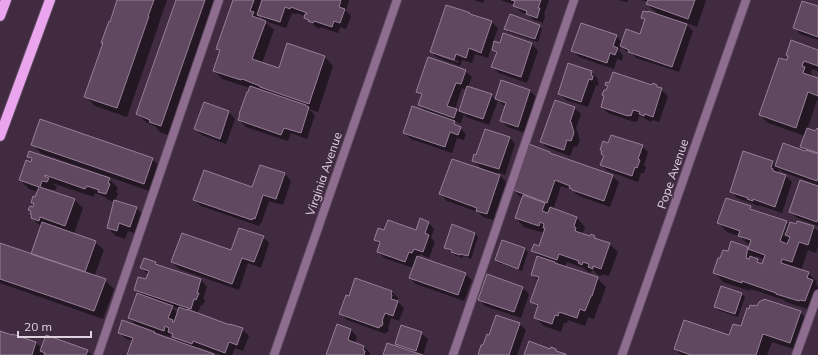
<svg xmlns="http://www.w3.org/2000/svg" width="818" height="355" font-family="Mulish,sans-serif">
  <style>
    .shadow { fill: #0007; fill-rule: evenodd }
    .building { fill: #5f4860; stroke: #987f99 }
    .lines { fill: none; stroke-linecap: round; stroke-linejoin: round }
    .lane-casing { stroke: #5d495e; stroke-width: 10 }
    .street-casing { stroke: #5d495e; stroke-width: 10 }
    .primary-casing { stroke: #5d495e; stroke-width: 12 }
    .lane { stroke: #8f6d91; stroke-width: 8 }
    .street { stroke: #8f6d91; stroke-width: 8 }
    .primary { stroke: #eaa5ee; stroke-width: 10 }
    .labels { text-anchor: middle; stroke-width: 3; stroke-linejoin: round; paint-order: stroke }
    .street-label { font-size: 12px; fill: #e0d2e0; stroke: #402b41 }
  </style>
  <rect width="100%" height="100%" fill="#402b41"/>
  <!-- shadow -->
  <path class="shadow" d="M119 0H167L158 26V27L127 117 95 106 85 96 103 44 102 42 111 24Z
    M177 0H218L170 136 160 132 155 126 147 123 137 113Z
    M234 0H349L346 11 351 16 346 29 340 27 338 33 320 27V29L316 27 305 17V16L297 13V14L292 13 286 28 265 21 259 15V18L261 20 265 22 274 30 262 63 279 69 288 45 325 57 333 66 318 112 309 109 315 115 307 139 291 133 288 141 246 127 239 120 250 88 222 79 214 70 220 52 217 48Z
    M474 0H484L483 3Z
    M501 0H549L544 14 545 16 543 23 534 20 528 15 521 12 514 6 515 5Z
    M618 0H628L627 2Z
    M641 0H706L697 27 684 22 693 31 679 72 636 58 632 54 627 52 621 46 619 51 623 55 622 61 617 59 614 69 579 57 572 50 616 36 622 42 641 35 646 21 642 17 659 15 647 4 648 2Z
    M818 7V40L800 34 794 27Z
    M470 14 471 15 492 22 498 28 493 42 500 44 504 35 532 44 538 51 527 83 499 73 492 67 497 54 491 48 488 58 475 54 472 63 462 60 460 66 438 58 431 52ZM438 54 459 61 458 63 438 56Z
    M539 26 542 29 538 42 509 32 506 29Z
    M818 51V71L812 69 811 74 813 76V77L818 79V101L817 100 807 130 816 133 818 130V185L783 172 779 169 778 173 786 176 792 182 782 213 759 205V206L755 205 754 204 737 198 731 191 773 162 776 166 807 153 801 146 805 136 768 123 760 115 788 62 789 57 787 55Z
    M465 71 472 77 468 87 491 95 496 100 502 82 530 91 536 97 525 133 508 127 501 121 506 106 503 105 498 100 489 125 466 117 464 114 461 123 453 121 466 134 464 140 457 138 452 153 411 139 404 133 427 112 419 105 422 96 417 91ZM462 88 467 90 459 112 455 109Z
    M591 72 598 79 597 81 599 83 598 86 596 85 588 107 566 100 559 93Z
    M606 85 653 86H657L668 96 659 122 652 120 651 122 647 120 643 117 639 116 637 122 634 121V122L608 113 602 107 608 87Z
    M204 103 229 112 235 119 226 144 202 135 195 129Z
    M574 108 581 114 576 128 577 130 580 140 577 147 574 146 570 156 548 148 541 142Z
    M509 137 515 144 505 175 497 172 506 182 493 220 483 217 478 212 447 201 441 194 483 170 474 161Z
    M32 144 152 159 161 167 152 192 41 153Z
    M642 146 648 152 644 165 646 167 644 173H641L638 182 608 171 601 165 604 157 602 154Z
    M550 152 552 154 612 176 619 182 610 207 579 196 572 190 561 186 553 210 577 218 585 227 582 235 590 237H594L598 240 609 244 618 252 609 276 602 274 601 276 598 275 594 271 592 270 591 273 588 272 584 268 567 262 565 268 597 278 606 287 600 304H599L594 319 588 317 585 326 568 320 567 323H564L561 332 544 326 535 317 538 308 532 302 539 281 532 274 538 256 532 250 540 248 544 233 524 227 516 218 523 197H520L514 190Z
    M28 157 109 179 118 188 116 192 118 193 115 201 136 208 145 216 139 235 128 231 125 239 116 236 108 228 114 202 108 200 105 197 95 193 94 197 52 183 57 187 55 190 51 189 50 191 74 199 83 208 74 234 95 242 104 250 94 277 105 280 114 289 103 319 0 283V244L32 255 42 227 32 218 33 215 31 212 29 210 33 208 34 205 32 202 36 198 38 192 29 189 20 180 31 163 32 160Z
    M260 166 285 174 291 181 283 205 269 201 261 224 260 223 259 226 201 206 194 200 253 188Z
    M818 187V226L797 218 790 212Z
    M750 207 754 211 786 222 789 225 813 227 818 231V247L816 253 808 250 801 271 808 273 817 282 816 284 818 287V297L814 309 808 308V309L786 302 784 300 751 289 750 291 723 282 715 273 728 252 748 248 749 250 751 245 748 244 739 236 727 232 719 223ZM756 256 758 257 765 260 763 266 756 259Z
    M428 222 434 229 431 238 435 242 429 258 420 254 419 258 465 274 472 280 464 301 416 284 410 278 413 268 384 258 378 252 380 245 375 240 385 231H416Z
    M453 226 475 233 478 237 471 259 463 256V258L455 255 446 248Z
    M263 237 269 243 261 268 248 263 239 290 179 269 172 262 232 251Z
    M503 241 525 249 528 252 522 271 499 263 496 260Z
    M155 263 159 266 201 280 207 287 203 299 205 300 203 305H201L197 314 242 329 249 336 243 351 235 348 232 355H221L199 347 198 349 214 355H129L133 341 126 339 119 332 138 327 129 318 138 293 135 290 147 281 149 275 141 268ZM172 307 179 309 178 313ZM152 331 170 337 171 334 179 343 157 335Z
    M722 287 742 294 745 297 738 317 718 310 715 307Z
    M523 288 529 294 521 318 485 306 479 299Z
    M392 292 398 298 397 301 404 308 399 321 391 318 388 328 389 329 388 332H386V334L347 320 341 314Z
    M800 312 809 321 799 351 772 342 767 355H681L675 349 730 336 742 328Z
    M519 324 526 330 517 355H479L490 336Z
    M338 326 351 330 357 337 355 343 364 347 370 353V355H327Z
    M0 332 13 337V335L36 343 42 349 87 350 92 355H0Z
    M421 333 428 339 423 355H384L401 348 396 344Z"/>
  <!-- building -->
  <path class="building" d="M117 0H154L148 16H149L117 108 84 97 103 43H101L109 21 110 22Z
    M176 0H205L161 126 149 122 150 120 136 114Z
    M233 0H254L250 11 254 12 252 16 266 21 252 59 279 68 287 43 325 56 309 104 260 87V86L242 79 241 80 213 71 220 50 216 49Z
    M262 0H341L339 7 345 9 340 23 334 21 332 27 314 21 313 23 308 21 309 20 304 18 305 14H307V13L291 7 290 9 285 7 280 22 257 15Z
    M511 0H541L538 8H540L537 18 526 14 527 11 513 6 515 1Z
    M648 0H695L688 19 646 4Z
    M802 1 818 6V37L793 28Z
    M446 5 465 11 470 13V14L492 21 481 53 469 48 466 58 456 54 454 60 430 52Z
    M643 11 648 12V11L687 24 672 67 628 52 629 50 620 46 626 29 640 34 645 19 641 18Z
    M510 14 540 25 535 39 504 29Z
    M581 23 617 35 613 46 618 48 615 55 610 53 607 63 571 51Z
    M503 33 532 43 521 77 491 67 497 52 492 50 494 41 500 43Z
    M791 40 818 50V66L804 61 802 66 805 67 803 73 818 78V96L808 92 796 128 759 115 779 58 787 60 788 56 786 55Z
    M428 57 466 70 461 84 456 83 447 106 457 109 454 118 418 105 422 94 416 92Z
    M568 63 592 71 591 75 593 76 592 80 589 79 581 102 558 94Z
    M613 72 652 85 653 83 657 85V87L662 88 653 117 645 114 644 116 639 114 640 112 633 110 631 116 628 115V116L601 107 604 96 602 95 604 90H606L608 86 605 85 606 82 609 83Z
    M501 80 530 90 518 127 500 121 506 103 495 99Z
    M250 86 306 105V106L309 107 301 133 284 128 281 135 238 120 240 114H239L247 92H248Z
    M467 86 492 94 483 119 459 111Z
    M555 100 575 107 570 122H571L574 133 571 141 567 140 564 150 540 142Z
    M204 102 229 111 220 139 194 129Z
    M412 106 455 121 454 124 461 127 458 135 450 132 445 147 403 133Z
    M40 119 153 158 144 184 31 145Z
    M807 128 815 131 817 128 818 129V153L800 147Z
    M485 129 510 137 499 169 472 161 474 154 476 155Z
    M611 135 643 145 638 159 640 160 637 168 635 167 632 176 600 165 604 156 601 154 602 151 600 150 603 141 608 143Z
    M783 143 805 151 806 150 818 154V178L817 181 775 166Z
    M529 144 550 152V153L613 175 604 201 572 190V189L569 188 570 186 555 180 547 203 513 190Z
    M29 151 110 178 108 183 110 184 106 194 98 192 99 190 87 186 85 189 45 175 44 176 49 178 47 182 42 181 40 187 75 199 65 226 40 217 39 221 31 218 32 215 30 214 31 211 28 210 30 206 33 207 34 203H31L33 196 35 197 39 187 19 180 26 160 31 162 32 158 27 157Z
    M743 151 773 161 771 168 773 169V171L786 175 775 207 753 199V201L747 199 748 198 730 192Z
    M452 159 500 175 487 214 476 211 477 208 439 194Z
    M260 165 285 173 276 199 263 195 255 219 253 218 252 220 193 200 204 170 252 187Z
    M800 180 818 186V218L817 222 789 212Z
    M523 195 545 203 542 211 548 213 550 207 577 217 574 226 576 228 575 231 590 236 591 234 595 236 594 238 610 243 601 269 593 266V269L588 267 589 264 583 262 582 265 578 263 579 261 559 254 557 260 531 251 534 244 539 246 545 228H543L544 224 540 222 539 226 515 218Z
    M726 198 751 206 750 209 787 221 780 241 787 244 790 237 785 235 790 222 796 224 797 221 814 226 808 245 799 242 792 262 782 259 781 263 809 272 807 278 813 280 805 301 800 300 799 301 776 294V293L742 281V283L713 273 718 258H720L723 250 728 251 731 241 748 247 746 258 749 259 750 256 758 259 757 262 762 264 765 255 748 249 751 240 738 236 740 231 717 223Z
    M114 200 137 207 130 227 119 223 117 231 107 228Z
    M420 218 429 222 425 233 429 235 423 252 414 249 412 253 409 252 405 262 377 252 380 242 374 240 378 228 384 230 388 220 416 230Z
    M42 222 96 241 85 272 31 254Z
    M452 224 475 233 468 256 460 254V255L451 252 452 250 444 248Z
    M239 228 264 236 254 262 242 258 232 284 171 262 182 233 231 250Z
    M502 240 525 248 518 269 495 260Z
    M0 243 106 279 94 311 0 279Z
    M417 256 466 273 458 295 409 278Z
    M537 256 555 262V263L598 277 592 296H591L585 311 580 309 577 318 559 312 558 316 555 315 552 324 534 318 538 305 530 302 539 277 531 275Z
    M144 258 156 262 155 264 201 279 197 293H199L196 300 194 299 191 309 134 290 138 277 146 279 149 271 140 268Z
    M487 274 523 287 514 312 478 300Z
    M355 278 392 291 391 294 392 295 391 299 398 301 393 316 385 313 382 321 383 322 382 326H380L379 328 339 314 346 295 349 296Z
    M721 286 742 293 735 314 714 307Z
    M137 293 173 306 168 318 173 320 172 322H174L179 307 187 310V309L230 325V324L243 328 237 345 229 342 225 353 193 341 192 344 172 337 173 334 168 332 169 328 165 326 164 331 128 318Z
    M764 299 801 311 790 343 763 334 756 355H691L674 349 684 320 729 335 733 324 741 326 747 308 749 309 750 305 754 306V305L757 306 759 302 762 300 763 301Z
    M496 315 520 323 509 355H478L481 345H483L487 334 489 335Z
    M122 320 155 332 154 333 214 354V355H127L133 338 118 333Z
    M337 324 351 329 348 340 364 346 363 350 365 351 364 355H326Z
    M401 325 422 332 416 351 395 344Z
    M0 331 12 335V334L36 342 32 355H0Z
    M46 335 88 350 86 355H44L45 353 40 351Z
    M529 341 550 349 551 347 556 349V351L566 354V355H524Z
    M387 343 423 355H383Z"/>
  <g class="lines">
    <!-- lane casing -->
    <g class="lane-casing">
      <path id="lane" d="M98 355 219 0
        M453 355 574 0
        M796 355 818 294"/>
    </g>
    <!-- street casing -->
    <g class="street-casing">
      <path id="street" d="M274 355 397 0
        M622 355 746 0"/>
    </g>
    <!-- primary casing -->
    <g class="primary-casing">
      <path id="primary" d="M0 16 6 0
        M0 136 50 0"/>
    </g>
    <!-- lane -->
    <use href="#lane" class="lane"/>
    <!-- street -->
    <use href="#street" class="street"/>
    <!-- primary -->
    <use href="#primary" class="primary"/>
  </g>
  <g class="labels">
    <!-- street labels -->
    <g class="street-label">
      <text transform="translate(324 174) rotate(-71)" y="4">Virginia Avenue</text>
      <text transform="translate(673 174) rotate(-71)" y="4">Pope Avenue</text>
    </g>
  </g>
  <!-- scale -->
  <path d="M18 331v6h73v-6" fill="none" stroke="#e0d2e0" stroke-width="2"/>
  <text x="24" y="331" font-size="12" fill="#e0d2e0" stroke="#402b41" stroke-width="3" paint-order="stroke">20 m</text>
</svg>
